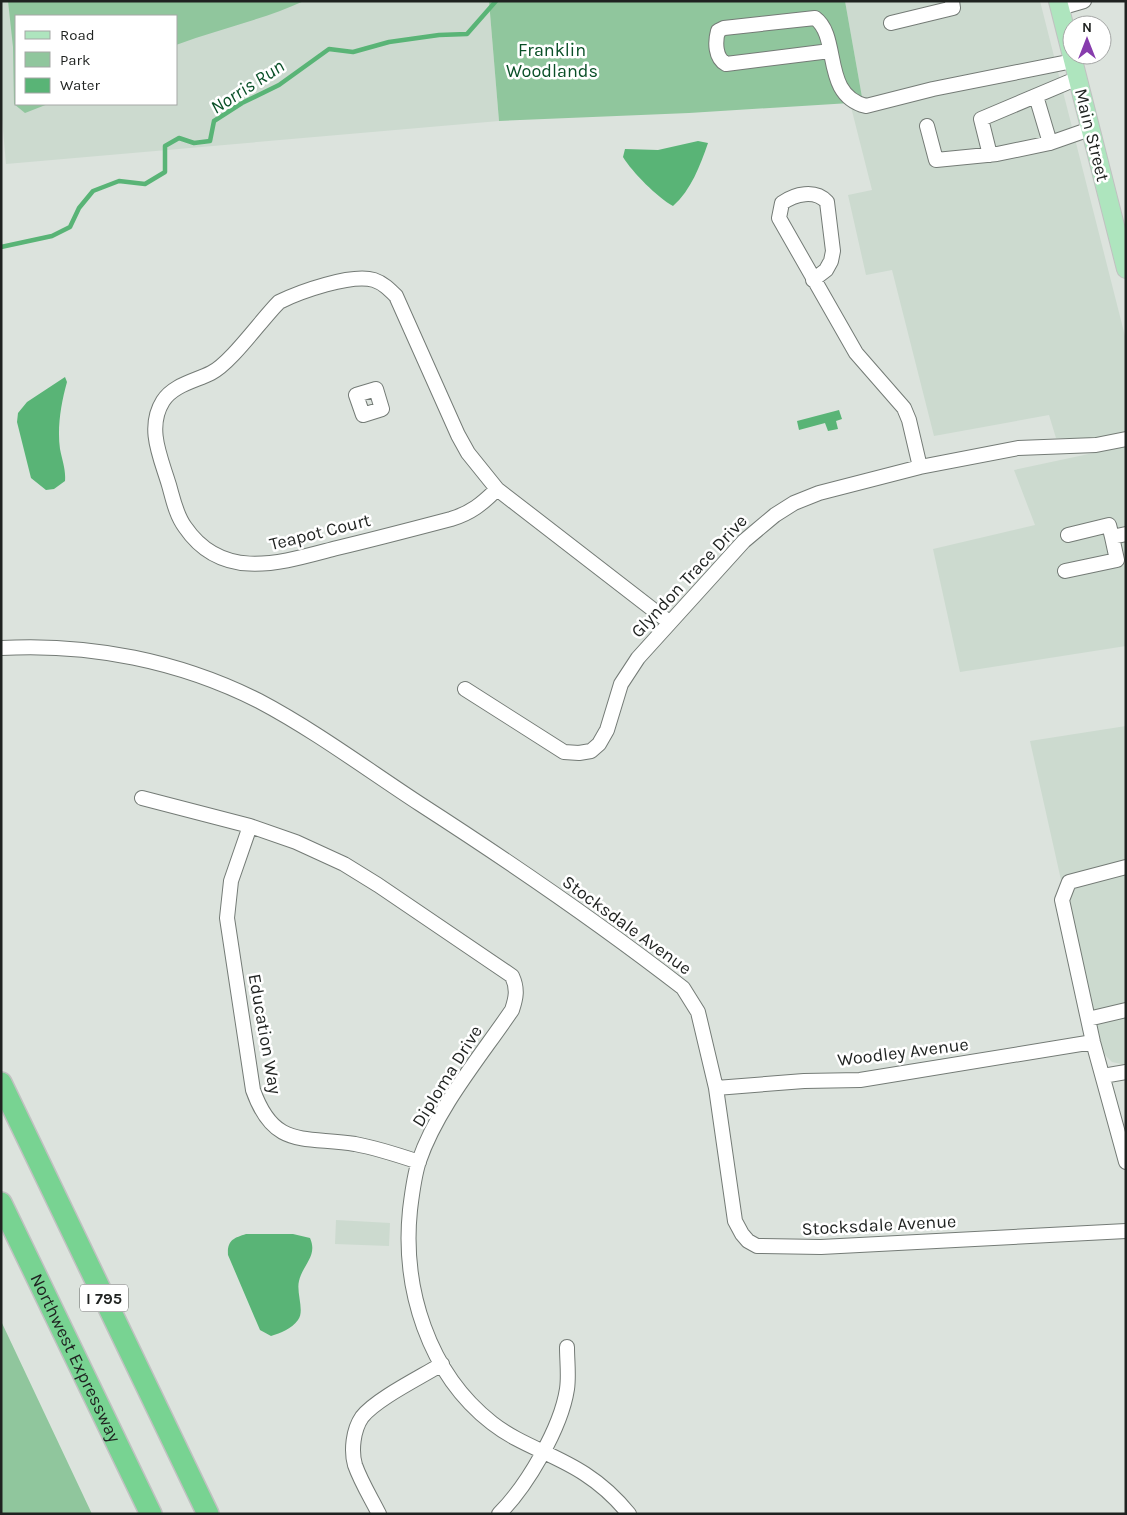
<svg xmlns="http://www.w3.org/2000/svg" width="1127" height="1515" font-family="Karla,sans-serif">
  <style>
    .built { fill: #ccdacf; fill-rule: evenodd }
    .green { fill: #90c69d }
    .water { fill: #59b476 }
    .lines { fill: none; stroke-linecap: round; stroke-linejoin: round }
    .stream { stroke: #59b476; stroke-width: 4.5 }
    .minor-casing { stroke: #747b76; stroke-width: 16 }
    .major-casing { stroke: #c0c1c1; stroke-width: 20 }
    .highway-casing { stroke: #c0c1c1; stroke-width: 24 }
    .minor { stroke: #fff; stroke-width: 14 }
    .major { stroke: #aee5be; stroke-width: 18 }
    .highway { stroke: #78d392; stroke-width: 21 }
    .labels { text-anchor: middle; stroke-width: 5; stroke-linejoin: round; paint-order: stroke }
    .shield { fill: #fff; stroke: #626463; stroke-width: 1 }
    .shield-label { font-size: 16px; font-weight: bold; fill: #1f2220 }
    .park-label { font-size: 18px; fill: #094f27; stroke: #fff }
    .street-label { font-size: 18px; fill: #1f2220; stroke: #fff }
    .water-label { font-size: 19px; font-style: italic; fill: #0a5028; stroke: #fff }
  </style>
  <rect width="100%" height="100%" fill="#dce3dd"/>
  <!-- built -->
  <path class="built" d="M1 1H489L499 121 6 164 1 107ZM16 16H176V104H16Z
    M845 1H1040L1126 340V432L1101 438H1056L1049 415 934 436 892 270 866 275 848 195 872 190 850 103 862 97Z
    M1126 446V646L960 672 933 549 1035 525 1014 470Z
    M1126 726V1065L1112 1062 1104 1054 1094 1028 1030 741Z
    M336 1220 390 1223 389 1246 335 1244Z"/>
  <!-- green -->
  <path class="green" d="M8 1H304C263 20 218 29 176 45V16H16V104H48L25 113 14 104 13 47Z
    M489 1H845L862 97 850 103 689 113 499 121Z
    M1 1321 92 1514H1Z"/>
  <!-- water -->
  <path class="water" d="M698 141 708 143C700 166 691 190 673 206 658 198 632 172 623 157L625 149 658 150Z
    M65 377 67 382C61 403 57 428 60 449 62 460 66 469 65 481L54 489 46 490 31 478 17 422 18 413 27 402Z
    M839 410 842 419 836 421 838 429 828 431 825 423 799 430 797 421Z
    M246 1234H293L310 1238C318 1256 303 1264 299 1281 296 1293 305 1311 298 1320 291 1329 281 1333 271 1336L260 1330 228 1255C227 1240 234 1238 246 1234Z"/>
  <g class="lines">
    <!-- stream -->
    <path class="stream" d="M1 247 52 236 70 227 79 208 93 191 119 181 145 184 165 172V146L179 138 194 143 210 141 214 121 242 103 279 85 329 49 353 52 389 42 439 35 467 34 496 1"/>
    <!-- minor casing -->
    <g class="minor-casing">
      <path id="minor" d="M1060 8 1084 1
        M891 23 953 8 952 1
        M830 51 726 64C715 58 715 42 718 31L724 28 815 18C841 37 821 95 866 106L933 89 1073 61
        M1036 96 1050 143 1090 129
        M927 126 936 160 997 154 1050 143
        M990 155 981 119 1078 78
        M813 280 826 270 831 261 833 251 827 202C815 189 795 194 782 203L779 218 856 353 904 408 909 420 920 467
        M376 389 382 409 363 415 356 395Z
        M497 489C482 504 471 513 451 519 413 529 375 539 337 548 283 562 223 583 185 527 176 515 173 499 169 485 161 458 146 428 163 401 173 385 195 381 211 373 231 363 261 320 279 302 299 292 352 273 374 280 383 283 389 289 396 296L458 435 468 453 497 489 669 622
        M1068 535 1109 525 1112 537 1126 534
        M1065 571 1117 560 1112 537
        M1 648C90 643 180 661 259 701 314 730 368 770 420 804 510 862 599 923 683 988L698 1012 716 1088 735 1221 742 1234 748 1241 757 1246 821 1247 1126 1231
        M465 689 564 752 579 753 591 751 599 744 607 730 621 684 638 658 744 541 775 515 794 503 819 493 920 467 1018 448 1096 445 1126 439
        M142 798 250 826 296 842 344 864 378 885 512 976C518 989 516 998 512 1010 480 1057 437 1108 419 1161 414 1176 412 1194 410 1210 402 1288 428 1373 492 1423 520 1445 555 1454 585 1474 602 1485 616 1498 629 1514
        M250 826 231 881 227 918 253 1090C274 1149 303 1136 355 1144 377 1148 398 1155 419 1162
        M1126 867 1069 882 1062 900 1093 1042 1126 1162
        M1088 1019 1126 1010
        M1103 1076 1126 1072
        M716 1088 804 1081 860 1080 1093 1042
        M379 1514C371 1498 361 1482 355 1465 351 1451 353 1430 362 1417 376 1399 421 1377 442 1364
        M499 1514C527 1486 561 1428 567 1389 569 1376 567 1361 567 1347"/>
    </g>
    <!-- major casing -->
    <g class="major-casing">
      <path id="major" d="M1058 1 1126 269"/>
    </g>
    <!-- highway casing -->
    <g class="highway-casing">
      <g id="highway">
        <path d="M1 1083 208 1514"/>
        <path id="s1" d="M1 1203 151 1514"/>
      </g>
    </g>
    <!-- minor -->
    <use href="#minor" class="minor"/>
    <!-- major -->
    <use href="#major" class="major"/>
    <!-- highway -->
    <use href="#highway" class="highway"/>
  </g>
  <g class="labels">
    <!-- shield labels -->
    <rect class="shield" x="80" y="1284.5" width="48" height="27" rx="4"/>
    <g class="shield-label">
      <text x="104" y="1304">I 795</text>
    </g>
    <!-- park labels -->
    <g class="park-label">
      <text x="552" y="56">Franklin<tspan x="552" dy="21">Woodlands</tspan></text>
    </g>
    <!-- street labels -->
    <g class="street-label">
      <text transform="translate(1092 135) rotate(76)" y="6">Main Street</text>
      <text transform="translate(320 532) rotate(-14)" y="6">Teapot Court</text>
      <text transform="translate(689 576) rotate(-47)" y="6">Glyndon Trace Drive</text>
      <text transform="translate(627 925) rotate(36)" y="6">Stocksdale Avenue</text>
      <text transform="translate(265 1034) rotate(80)" y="6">Education Way</text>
      <text transform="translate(903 1052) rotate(-7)" y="6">Woodley Avenue</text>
      <text transform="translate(447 1076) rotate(-58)" y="6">Diploma Drive</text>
      <text transform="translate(879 1225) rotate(-3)" y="6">Stocksdale Avenue</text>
      <text dy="6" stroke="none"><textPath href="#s1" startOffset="172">Northwest Expressway</textPath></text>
    </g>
    <!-- water labels -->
    <g class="water-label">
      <text transform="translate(247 86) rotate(-33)" y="7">Norris Run</text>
    </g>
  </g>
  <!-- border -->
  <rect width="1127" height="1515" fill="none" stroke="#1f2220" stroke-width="5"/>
  <!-- legend -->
  <rect x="15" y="15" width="162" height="90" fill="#ffffff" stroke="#a5a7a6"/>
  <rect x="25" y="31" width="25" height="8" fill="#aee5be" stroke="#a5a7a6"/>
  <text x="60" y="40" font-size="15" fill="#1f2220">Road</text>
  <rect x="25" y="52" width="25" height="15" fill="#90c69d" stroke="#a5a7a6"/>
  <text x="60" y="65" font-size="15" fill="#1f2220">Park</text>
  <rect x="25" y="78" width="25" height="15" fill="#59b476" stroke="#a5a7a6"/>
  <text x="60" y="90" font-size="15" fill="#1f2220">Water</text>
  <!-- north arrow -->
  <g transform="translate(1087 40)"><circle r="24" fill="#ffffff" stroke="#a5a7a6"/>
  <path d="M0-4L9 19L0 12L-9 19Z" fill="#873cad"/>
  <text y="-8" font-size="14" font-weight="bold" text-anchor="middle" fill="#1f2220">N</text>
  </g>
</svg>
